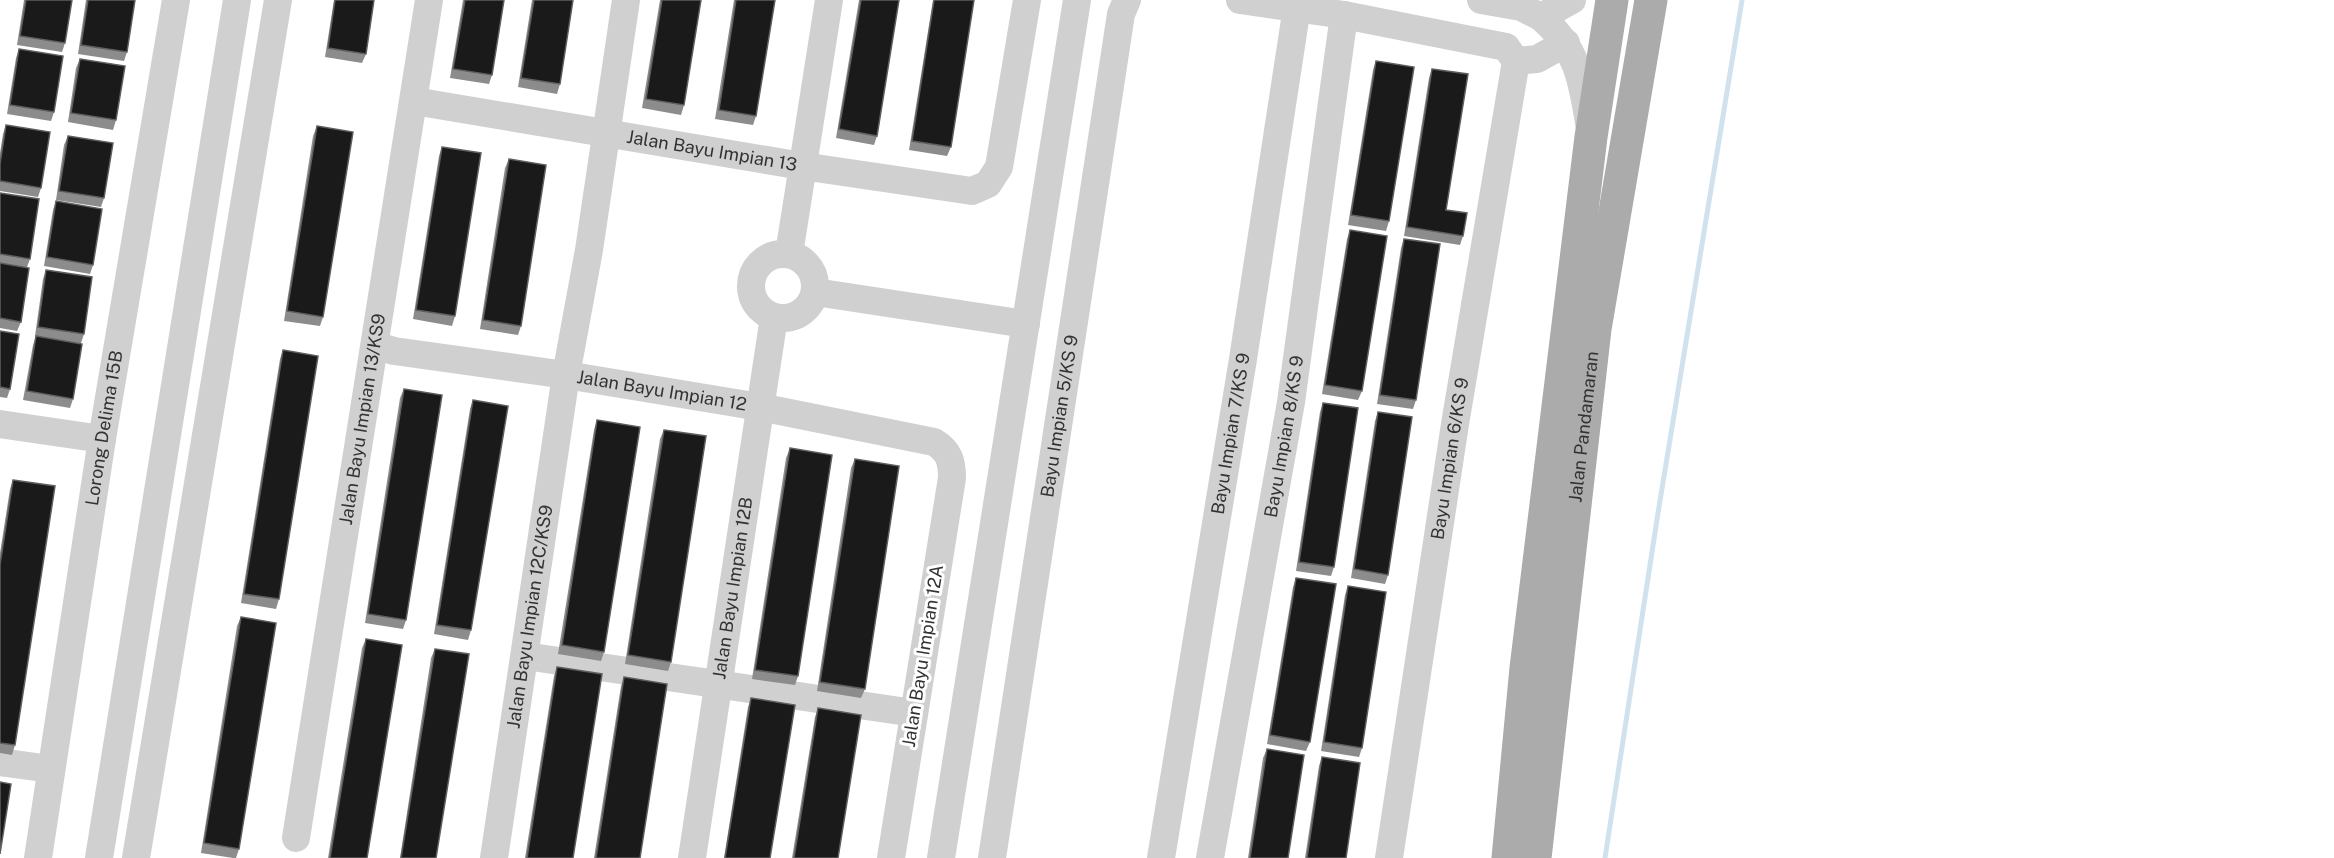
<svg xmlns="http://www.w3.org/2000/svg" width="2334" height="858" font-family="'Public Sans',sans-serif">
  <style>
    .lines { fill: none; stroke-linecap: round; stroke-linejoin: round }
    .stream { stroke: #cfe2ee; stroke-width: 5 }
    .minor { stroke: #d0d0d0; stroke-width: 28 }
    .major { stroke: #ababab; stroke-width: 33 }
    .wall { fill: #8c8c8c }
    .building { fill: #1a1a1a; stroke: #5f5f5f; stroke-width: 1.5 }
    .labels { text-anchor: middle; stroke-width: 6; stroke-linejoin: round; paint-order: stroke }
    .street-label { font-size: 18px; fill: #333; stroke: #fff }
  </style>
  <rect width="100%" height="100%" fill="#fff"/>
  <g class="lines">
    <!-- stream -->
    <path class="stream" d="M1605 858 1658 513 1742 0"/>
    <!-- minor -->
    <g class="minor">
      <path d="M1240 0 1344 15 1506 47 1516 61 1537 59 1566 43"/>
      <path d="M1481 0 1521 7 1541 17"/>
      <path d="M1572 0 1541 17C1576 47 1582 78 1589 123"/>
      <path id="s1" d="M414 101 802 166 972 191 988 184 999 167 1027 0"/>
      <circle cx="783" cy="286" r="32"/>
      <path d="M789 254 829 0"/>
      <path d="M815 292 1026 324"/>
      <path id="s2" d="M376 337 380 347 394 351 566 375 760 407 934 442C949 451 952 461 952 478L891 858"/>
      <path d="M0 424 102 439"/>
      <path d="M525 656 914 713"/>
      <path d="M0 762 51 769"/>
      <path id="s3" d="M296 838 429 0"/>
      <path id="s4" d="M38 858 102 439 176 0"/>
      <path d="M99 858 237 0"/>
      <path d="M136 858 278 0"/>
      <path id="s5" d="M494 858 566 375 589 250 626 0"/>
      <path id="s6" d="M692 858 774 317"/>
      <path d="M941 858 1077 0"/>
      <path id="s7" d="M992 858 1121 14 1127 0"/>
      <path id="s8" d="M1161 858 1243 359 1297 7"/>
      <path id="s9" d="M1210 858 1291 402 1344 15"/>
      <path id="s10" d="M1389 858 1455 424 1516 61"/>
    </g>
    <!-- major -->
    <g class="major">
      <path d="M1508 858 1526 668 1591 137 1612 0"/>
      <path id="s11" d="M1535 858 1595 329 1651 0"/>
    </g>
  </g>
  <!-- wall -->
  <path class="wall" d="M24 0H72L65 43 62 52 17 45Z
    M86 0H135L127 52 124 61 78 54Z
    M334 0H374L366 54 362 63 325 57Z
    M463 0H504L492 75 489 84 450 78Z
    M532 0H573L560 84 557 94 518 87Z
    M660 0H701L684 105 681 115 642 108Z
    M734 0H775L756 116 753 125 715 119Z
    M859 0H899L877 136 874 145 836 138Z
    M933 0H974L951 147 947 156 909 150Z
    M19 49 54 112 51 121 7 114 16 58Z
    M80 59 116 120 113 130 68 122 76 68Z
    M1376 61 1389 221 1386 231 1348 225 1373 70Z
    M1432 69 1446 210 1463 236 1460 245 1404 236 1429 78Z
    M6 125 41 188 38 197 0 191V153L3 134Z
    M317 126 323 317 320 326 284 321 313 136Z
    M68 136 104 198 101 207 56 200 64 145Z
    M442 147 455 316 452 326 413 319 439 156Z
    M509 159 521 326 518 335 480 329 505 168Z
    M0 193 30 259 27 267 21 322 17 331 0 328Z
    M56 201 93 265 90 274 44 266 53 210Z
    M1350 230 1362 391 1358 400 1322 394 1347 239Z
    M1404 239 1416 400 1413 409 1377 404 1401 248Z
    M46 270 84 334 81 343 73 399 70 408 23 400 33 345 36 336H35L43 279Z
    M0 331 10 389 7 398 0 397Z
    M283 350 279 599 276 609 241 603 280 359Z
    M404 389 406 620 403 629 365 623 400 398Z
    M473 400 471 630 468 640 434 634 470 409Z
    M1323 403 1334 567 1331 576 1296 571 1320 412Z
    M1378 412 1388 575 1385 584 1351 578 1375 421Z
    M597 420 604 652 601 661 558 654 594 430Z
    M664 430 671 662 668 671 625 664 660 439Z
    M790 448 798 676 795 685 752 679 786 458Z
    M855 459 865 689 861 698 817 691 851 468Z
    M13 480 15 745 12 755 0 753V553L10 489Z
    M1296 578 1310 742 1306 751 1267 744 1293 587Z
    M1348 586 1362 748 1359 757 1321 751 1345 595Z
    M241 617 239 849 236 858H233L201 853 237 626Z
    M366 639 367 858H328L362 648Z
    M435 649 436 858H400L431 658Z
    M557 667 573 858H525L554 676Z
    M624 677 640 858H594L621 686Z
    M751 698 770 858H724L748 707Z
    M818 708 838 858H792L815 717Z
    M1267 749 1288 858H1248L1263 758Z
    M1322 757 1346 858H1305L1319 766Z"/>
  <!-- building -->
  <path class="building" d="M26 0H72L65 43 20 36Z
    M88 0H135L127 52 81 45Z
    M335 0H374L366 54 328 48Z
    M465 0H504L492 75 453 69Z
    M534 0H573L560 84 521 78Z
    M662 0H701L684 105 646 99Z
    M736 0H775L756 116 719 110Z
    M861 0H899L877 136 839 129Z
    M934 0H974L951 147 912 141Z
    M19 49 63 56 54 112 10 105Z
    M80 59 125 66 116 120 71 113Z
    M1376 61 1414 67 1389 221 1351 215Z
    M1432 69 1468 74 1446 210 1467 213 1463 236 1407 227Z
    M6 125 50 132 41 188 0 181V164Z
    M317 126 353 132 323 317 287 311Z
    M68 136 113 143 104 198 59 191Z
    M442 147 481 153 455 316 416 310Z
    M509 159 546 165 521 326 483 320Z
    M0 193 39 199 30 259 0 254Z
    M56 201 102 209 93 265 47 257Z
    M1350 230 1387 236 1362 391 1325 385Z
    M1404 239 1440 244 1416 400 1380 395Z
    M0 263 29 268 21 322 0 318Z
    M46 270 92 277 84 334 38 327Z
    M0 331 19 334 10 389 0 387Z
    M36 336 82 344 73 399 27 391Z
    M283 350 318 356 279 599 244 594Z
    M404 389 442 395 406 620 368 614Z
    M473 400 508 406 471 630 437 625Z
    M1323 403 1358 408 1334 567 1299 562Z
    M1378 412 1412 417 1388 575 1354 569Z
    M597 420 640 427 604 652 562 645Z
    M664 430 706 436 671 662 628 655Z
    M790 448 832 455 798 676 755 670Z
    M855 459 899 466 865 689 820 682Z
    M13 480 55 486 15 745 0 743V565Z
    M1296 578 1336 584 1310 742 1270 735Z
    M1348 586 1386 592 1362 748 1324 742Z
    M241 617 276 623 239 849 204 843Z
    M366 639 402 645 367 858H330Z
    M435 649 469 654 436 858H401Z
    M557 667 602 674 573 858H527Z
    M624 677 667 684 640 858H596Z
    M751 698 795 705 770 858H725Z
    M818 708 861 715 838 858H794Z
    M1267 749 1304 755 1288 858H1250Z
    M1322 757 1360 763 1346 858H1307Z
    M0 782 11 784 0 854Z"/>
  <g class="labels">
    <!-- street labels -->
    <g class="street-label">
      <text dy="6" stroke="none"><textPath href="#s1" startOffset="302">Jalan Bayu Impian 13</textPath></text>
      <text dy="6" stroke="none"><textPath href="#s2" startOffset="296">Jalan Bayu Impian 12</textPath></text>
      <text dy="6" stroke="none"><textPath href="#s7" startOffset="447">Bayu Impian 5/KS 9</textPath></text>
      <text dy="6" stroke="none"><textPath href="#s3" startOffset="424">Jalan Bayu Impian 13/KS9</textPath></text>
      <text dy="6" stroke="none"><textPath href="#s11" startOffset="434">Jalan Pandamaran</textPath></text>
      <text dy="6" stroke="none"><textPath href="#s4" startOffset="435">Lorong Delima 15B</textPath></text>
      <text dy="6" stroke="none"><textPath href="#s8" startOffset="430">Bayu Impian 7/KS 9</textPath></text>
      <text dy="6" stroke="none"><textPath href="#s9" startOffset="428">Bayu Impian 8/KS 9</textPath></text>
      <text dy="6" stroke="none"><textPath href="#s10" startOffset="404">Bayu Impian 6/KS 9</textPath></text>
      <text dy="6" stroke="none"><textPath href="#s6" startOffset="273">Jalan Bayu Impian 12B</textPath></text>
      <text dy="6" stroke="none"><textPath href="#s5" startOffset="244">Jalan Bayu Impian 12C/KS9</textPath></text>
      <text transform="translate(923 656) rotate(-81)" y="6">Jalan Bayu Impian 12A</text>
    </g>
  </g>
</svg>
